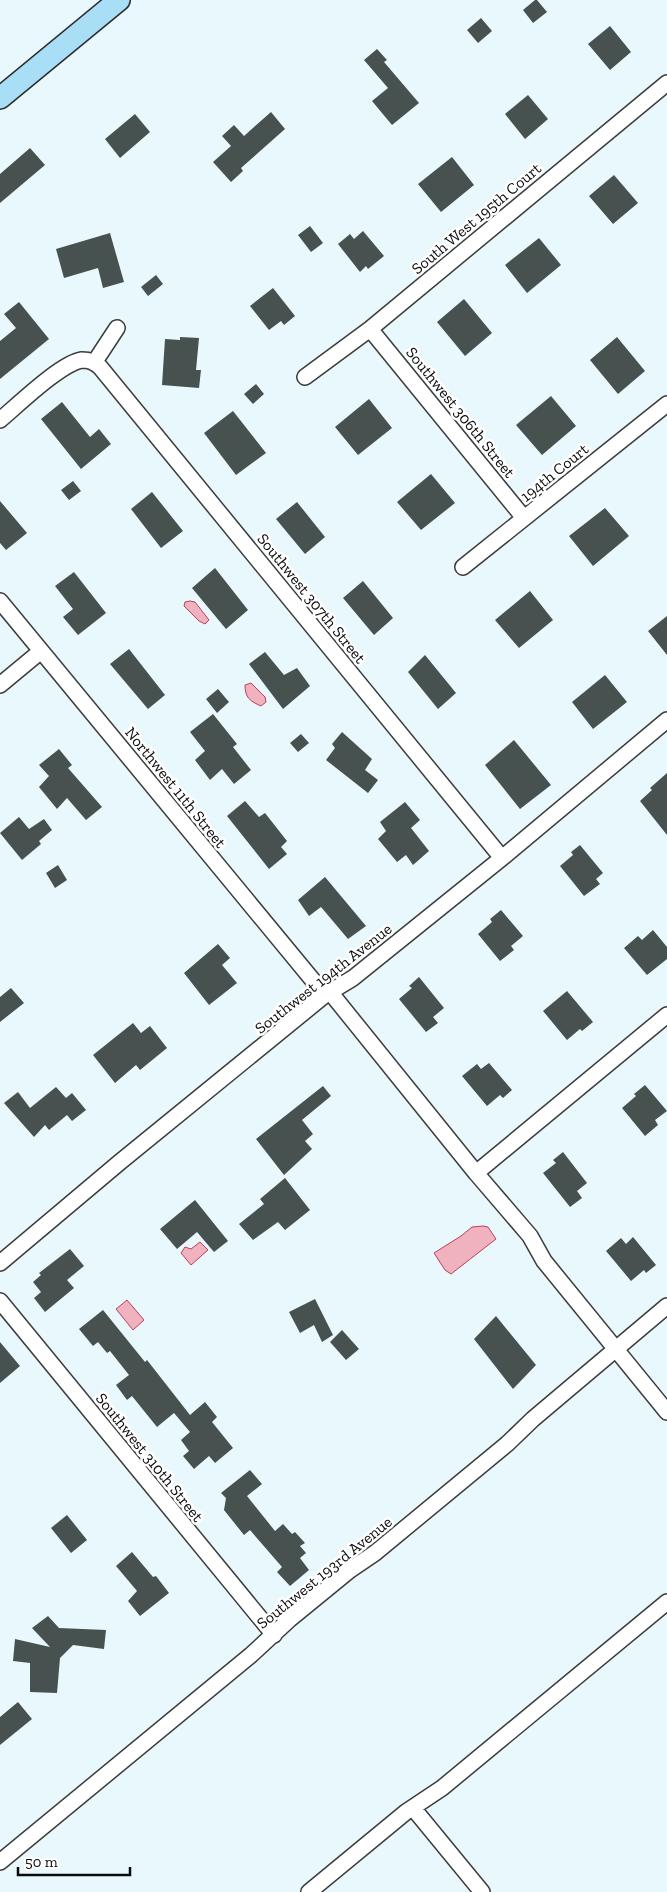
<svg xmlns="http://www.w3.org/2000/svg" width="667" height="1892" font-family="'Zilla Slab',serif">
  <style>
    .water { fill: #efb2be; stroke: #bf4056 }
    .building { fill: #47514f }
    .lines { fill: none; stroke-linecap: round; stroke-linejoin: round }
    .street-casing { stroke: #3c3c3c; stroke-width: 18 }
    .secondary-casing { stroke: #2b2b2b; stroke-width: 24 }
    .street { stroke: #fff; stroke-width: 15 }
    .secondary { stroke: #a9def7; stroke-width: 21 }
    .labels { text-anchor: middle; stroke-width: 5; stroke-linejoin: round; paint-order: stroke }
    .street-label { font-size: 16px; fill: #090909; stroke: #fff }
  </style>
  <rect width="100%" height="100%" fill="#e8f8fd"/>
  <!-- water -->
  <path class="water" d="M190 601 195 602 209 620 205 624 199 621 184 606 185 602Z
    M251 683 265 697 266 702 261 706C250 701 245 698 245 685Z
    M483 1226 488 1227 496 1239 451 1274 445 1270 434 1253 461 1236 472 1227Z
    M200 1242 208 1250 191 1265 181 1253 185 1247 191 1249Z
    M127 1300 144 1320 133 1330 116 1309Z"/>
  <!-- building -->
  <path class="building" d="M535 0H537L547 12 533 23 523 10Z
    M481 18 492 31 478 43 467 30Z
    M610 26 631 52 610 70 588 44Z
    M377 49 387 60 384 62 419 103 392 125 372 101 388 88 364 60Z
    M528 95 548 119 525 139 505 114Z
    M271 112 285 129 241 168 243 171 231 182 213 162 231 146 222 136 234 125 244 136Z
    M135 114 150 132 120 158 105 139Z
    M30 148 45 165 0 203V174Z
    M452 157 474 185 441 212 418 184Z
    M614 175 638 203 613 224 589 196Z
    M310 226 323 243 311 252 298 235Z
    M363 231 384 256 368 269 366 266 360 272 338 244 350 234 354 239Z
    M110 233 124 282 103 288 98 268 64 278 56 249Z
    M539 238 561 265 527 293 505 265Z
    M156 275 163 284 148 296 141 287Z
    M273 288 295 316 284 325 281 321 269 330 250 306Z
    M464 299 492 333 465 356 437 322Z
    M19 302 49 339 0 379V341L16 328 4 314Z
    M180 337 199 338 196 370H201L199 388 162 385 165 339 180 340Z
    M617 337 645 371 618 394 590 360Z
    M256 384 264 394 253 404 244 394Z
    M551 396 576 426 542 455 516 425Z
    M369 399 392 428 358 455 335 427Z
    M62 402 90 437 99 429 111 444 81 469 41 419Z
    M233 411 266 453 236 475 204 433Z
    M431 474 455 503 421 530 397 502Z
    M73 481 81 491 69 500 61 490Z
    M152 492 183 531 161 548 131 509Z
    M0 501 27 533 6 550 0 543Z
    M297 502 325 537 305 554 276 519Z
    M605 508 629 536 593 566 569 536Z
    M215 568 248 610 226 629 192 588Z
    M74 572 106 613 78 635 63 617 73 609 55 586Z
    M363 581 393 618 374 635 343 598Z
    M530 591 553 620 519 648 495 620Z
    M667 616V655L648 631Z
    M129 649 165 695 148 709 110 664Z
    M265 652 284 675 297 668 310 686 283 709 249 664Z
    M425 655 456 693 438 709 408 672Z
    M605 675 627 702 593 729 572 702Z
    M218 689 229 702 217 713 206 699Z
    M213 714 237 744 233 747 251 770 234 784 222 769 210 780 195 760 205 751 190 732Z
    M342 732 372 759 365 770 378 780 368 793 326 760 335 748 332 744Z
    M301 734 309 743 298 752 290 743Z
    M514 740 551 785 520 809 485 765Z
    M59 749 72 765 68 768 102 807 86 820 67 798 57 809 39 787 49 776 39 765Z
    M667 773V835L640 801 652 790 650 788Z
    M245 801 259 817 265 813 287 841 281 847 287 854 269 869 227 816Z
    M405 802 420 820 411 828 429 851 413 865 406 855 397 862 378 839 386 831 380 822Z
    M19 817 29 829 44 819 52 830 39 841 41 844 22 860 0 833Z
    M580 845 603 873 596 879 600 884 584 896 560 866 573 855 571 852Z
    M58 865 67 880 55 888 46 873Z
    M325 877 366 926 348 939 321 907 309 916 298 900Z
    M501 910 523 936 511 946 514 950 500 961 478 934 492 922 490 919Z
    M653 930 667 947V959L647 975 624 948 638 936 642 940Z
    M218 944 230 958 222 965 237 983 209 1005 184 973Z
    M419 977 444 1008 433 1017 438 1023 426 1032 399 999 412 988 409 986Z
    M11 988 24 1003 0 1022V997Z
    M567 991 593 1022 582 1031 580 1029 567 1040 543 1011Z
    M133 1023 141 1033 150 1026 167 1048 140 1070 136 1065 115 1083 93 1055Z
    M489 1063 512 1090 503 1098 500 1095 487 1106 462 1076 477 1064 481 1069Z
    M645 1085 667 1111 655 1120 658 1125 645 1136 622 1108 636 1096 634 1094Z
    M323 1086 331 1096 302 1120 313 1134 305 1141 312 1149 284 1175 256 1139Z
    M56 1087 66 1098 72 1093 86 1110 72 1121 67 1115 49 1130 45 1125 34 1137 4 1103 18 1092 30 1108Z
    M563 1152 587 1183 577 1191 582 1198 570 1207 543 1173 556 1163 553 1160Z
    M285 1178 310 1210 285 1230 278 1222 253 1240 239 1224 264 1204 260 1199Z
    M195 1200 228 1241 214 1252 197 1232 177 1249 160 1229Z
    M633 1237 656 1265 646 1273 644 1270 631 1281 606 1251 621 1238 626 1244Z
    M70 1249 84 1266 67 1280 74 1288 45 1312 34 1298 41 1292 33 1282 41 1275 39 1273Z
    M315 1299 333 1335 322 1342 314 1325 300 1333 289 1312Z
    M103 1310 145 1362 147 1360 190 1415 205 1402 217 1417 212 1422 233 1448 215 1463 209 1456 194 1469 183 1456 189 1451 181 1440 190 1432 174 1413 157 1427 132 1396 127 1400 116 1385 129 1375 110 1351 107 1353 98 1342 93 1346 79 1329Z
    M496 1316 536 1365 513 1389 474 1339Z
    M342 1330 359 1349 346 1360 330 1342Z
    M0 1342 20 1366 0 1383Z
    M250 1470 262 1484 247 1496 275 1531 283 1524 292 1534 295 1532 305 1543 300 1546 306 1553 300 1558 309 1570 290 1586 277 1572 282 1567 250 1530 244 1535 224 1510 226 1498 221 1493Z
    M67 1515 87 1540 71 1553 51 1528Z
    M132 1552 153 1577 156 1576 169 1593 140 1616 128 1601 137 1591 116 1566Z
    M48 1616 59 1628 106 1630 104 1649 73 1645 60 1658 57 1693 30 1692V1663L13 1661 15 1639 50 1647 32 1628Z
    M18 1702 32 1719 0 1745V1717Z"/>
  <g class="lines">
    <!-- street casing -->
    <g class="street-casing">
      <path id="street" d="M370 329 524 518
        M94 363 117 328
        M305 377 370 329 667 83
        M0 420C18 405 61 363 82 360 90 360 94 362 100 367L502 858
        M463 567 667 404
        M0 601 325 995
        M0 685 41 651
        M330 992 476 1173 530 1236 544 1261 667 1412
        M476 1173 667 1015
        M0 1263 120 1162 325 995 353 978 502 858 667 720
        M0 1301 274 1635
        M413 1808 482 1892
        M0 1862 251 1655 290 1619 350 1570 375 1553 507 1444 533 1419 667 1306
        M309 1892 406 1812 442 1788 667 1602"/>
    </g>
    <!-- secondary casing -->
    <g class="secondary-casing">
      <path id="secondary" d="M0 98 119 0"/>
    </g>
    <!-- street -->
    <use href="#street" class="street"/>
    <!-- secondary -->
    <use href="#secondary" class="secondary"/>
  </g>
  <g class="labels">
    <!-- street labels -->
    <g class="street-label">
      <text transform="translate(476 218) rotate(-40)" y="6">South West 195th Court</text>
      <text transform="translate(461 412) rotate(51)" y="6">Southwest 306th Street</text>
      <text transform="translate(554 472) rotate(-39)" y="6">194th Court</text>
      <text transform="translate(312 598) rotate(51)" y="6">Southwest 307th Street</text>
      <text transform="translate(176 787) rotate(51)" y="6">Northwest 11th Street</text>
      <text transform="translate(323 978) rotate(-38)" y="6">Southwest 194th Avenue</text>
      <text transform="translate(150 1457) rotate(51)" y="6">Southwest 310th Street</text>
      <text transform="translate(324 1572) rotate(-39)" y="6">Southwest 193rd Avenue</text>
    </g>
  </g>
  <!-- scale -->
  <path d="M18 1867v8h112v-8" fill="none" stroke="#090909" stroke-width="2.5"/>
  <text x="25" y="1867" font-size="15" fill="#090909" stroke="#ffffff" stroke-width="4" paint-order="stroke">50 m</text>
</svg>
